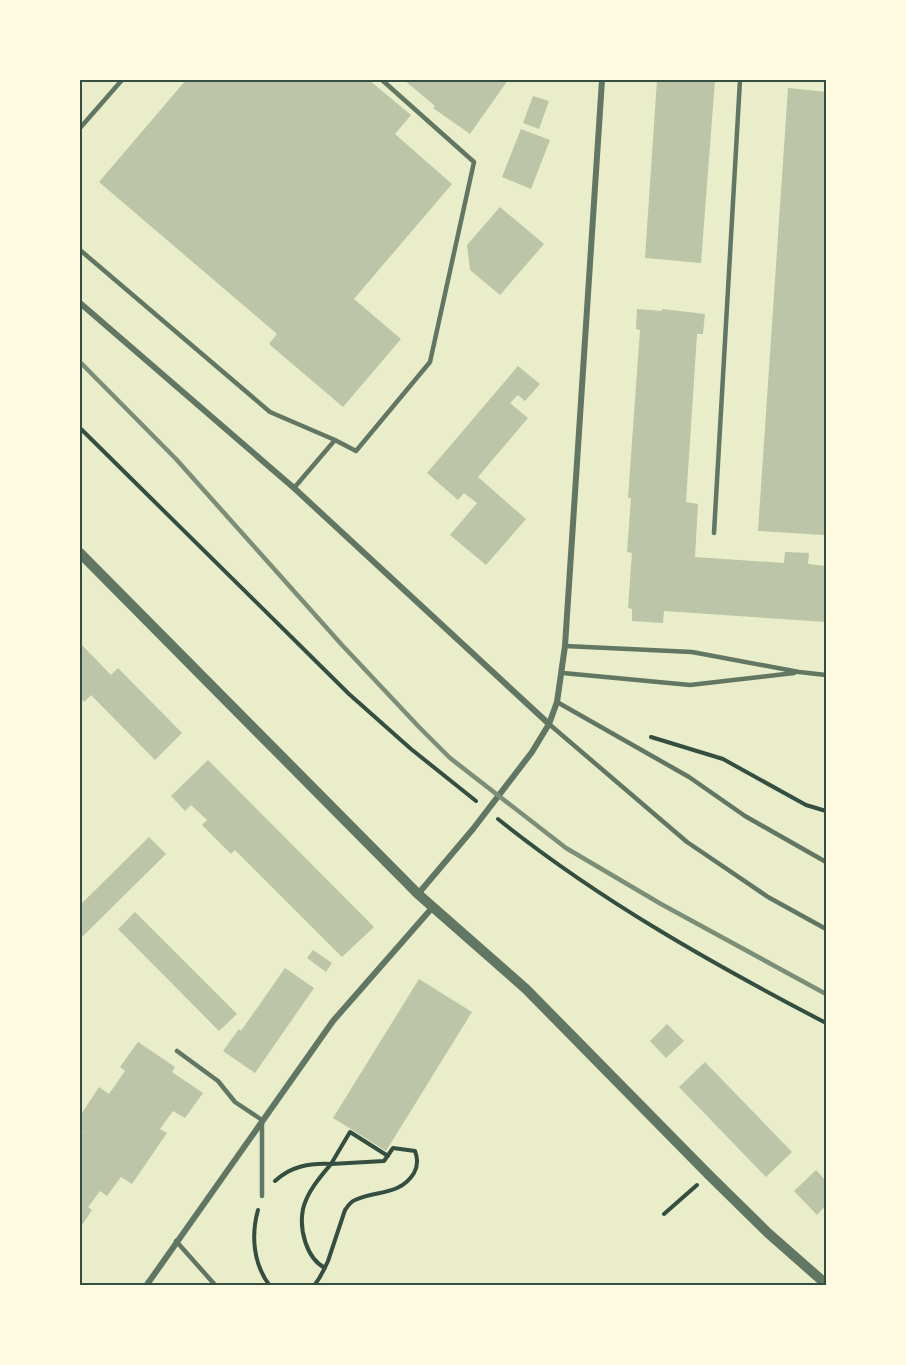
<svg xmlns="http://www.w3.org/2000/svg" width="906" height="1365" font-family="Raleway,sans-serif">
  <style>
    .building { fill: #bcc5a7 }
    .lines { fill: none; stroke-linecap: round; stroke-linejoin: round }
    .path { stroke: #344e41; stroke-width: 4 }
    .service { stroke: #617663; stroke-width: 4.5 }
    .minor { stroke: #617663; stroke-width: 6 }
    .tertiary { stroke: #617663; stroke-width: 10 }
    .rail { stroke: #7c8e77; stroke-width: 4.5 }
    .neatline { fill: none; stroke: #344e41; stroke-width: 2 }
  </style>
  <rect width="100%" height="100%" fill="#e9edc9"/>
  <!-- building -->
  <path class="building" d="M186 80H369L411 115 395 134 452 184 354 299 401 339 343 407 269 344 277 334 99 182Z
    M404 80H508L470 134 433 108 435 106Z
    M657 80H715L701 263 645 258Z
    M788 88 826 92V507L824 535 758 531Z
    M533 96 549 101 539 129 523 123Z
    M521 129 550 140 531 189 502 177Z
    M500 207 544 244 500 295 470 270 467 245Z
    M637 309 662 311V309L705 314 703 334H697L686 502 698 504 695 557 784 563 785 552 809 553 808 564 826 566V622L664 611 663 623 632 621V609L628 608 632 553 627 552 631 498H628L640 330 636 329Z
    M518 366 540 384 525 401 518 395 510 403 528 418 478 477 526 519 486 565 450 535 477 503 464 493 458 500 427 473Z
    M80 643 111 675 118 668 182 733 155 760 91 695 84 702 80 697Z
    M208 760 374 927 342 957 235 850 231 854 202 825 207 820 191 805 185 811 171 796Z
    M149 837 166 854 80 939V905Z
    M135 912 237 1014 219 1031 118 929Z
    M313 950 332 963 326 972 307 958Z
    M285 968 314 988 255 1073 223 1051 239 1029 241 1031Z
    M419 979 472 1012 386 1151 333 1118Z
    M667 1024 684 1041 666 1058 650 1041Z
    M138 1042 175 1067 172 1072 203 1093 185 1118 173 1111 160 1129 167 1133 132 1184 121 1177 107 1196 100 1191 88 1207 92 1210 80 1228V1136L83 1132 80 1129V1116L99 1087 109 1094 125 1071 120 1067Z
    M705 1062 792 1152 766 1177 679 1087Z
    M816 1170 826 1181V1205L817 1215 794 1191Z"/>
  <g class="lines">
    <!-- path -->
    <path class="path" d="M80 428 349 694 411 749 476 801
      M651 737 723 759 806 805 826 811
      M498 819C599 900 713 964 826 1023
      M331 1164 350 1132 388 1156
      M275 1181C291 1166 310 1163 331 1164
      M258 1210C251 1235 253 1264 270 1286
      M664 1214 697 1185
      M314 1286C320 1278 324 1270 328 1261L345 1210C348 1206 350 1202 355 1200 376 1190 400 1196 414 1173 418 1166 418 1159 415 1151L393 1148 384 1161 331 1164C320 1177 307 1192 303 1209 299 1229 306 1258 325 1268"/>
    <!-- service -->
    <path class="service" d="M80 128 122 80
      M80 250 270 412 335 440
      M294 488 335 440 356 451 430 362 474 162 382 80
      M714 533 740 80
      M565 646 692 652 799 672 826 675
      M563 673 690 685 794 673
      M557 702 689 777 745 816 826 862
      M549 724 687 842 768 897 826 929
      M177 1051 218 1081 235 1102 262 1120V1196
      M176 1241 216 1286"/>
    <!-- minor -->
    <path class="minor" d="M80 303 294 488 549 724
      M418 894 473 829 532 752 549 724 557 702 565 646 602 80
      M146 1286 333 1021 432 908"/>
    <!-- tertiary -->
    <path class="tertiary" d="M80 553 418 894 526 989 709 1175 768 1233 826 1284"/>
    <!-- rail -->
    <path class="rail" d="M80 362 176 459 342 645 419 727 450 758 566 848 661 904 826 994"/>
  </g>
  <!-- border -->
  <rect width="906" height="1365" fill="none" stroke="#fefae0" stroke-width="162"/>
  <rect x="81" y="81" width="744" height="1203" class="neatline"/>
</svg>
